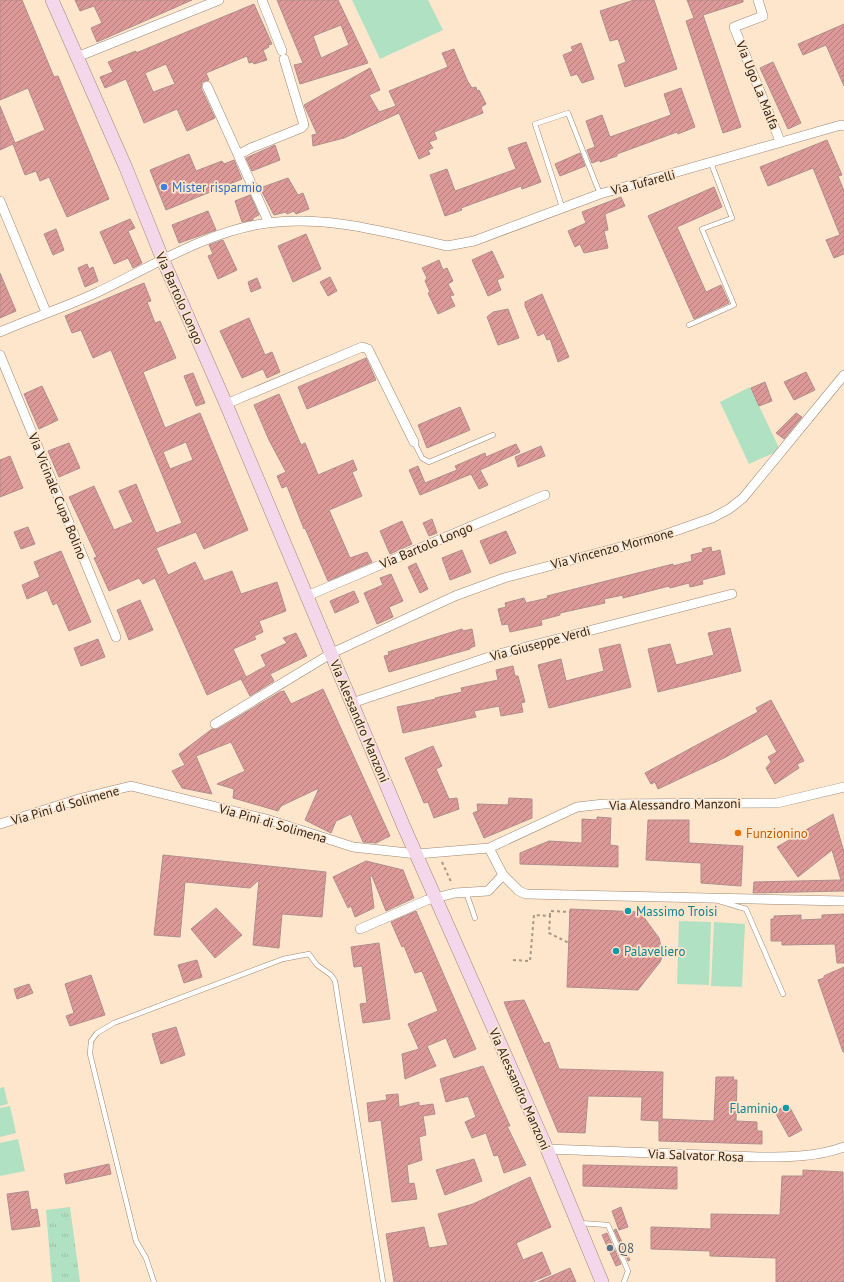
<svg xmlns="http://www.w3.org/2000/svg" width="844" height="1282" font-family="'PT Sans',sans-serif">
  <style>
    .grass { fill: url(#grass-tufts) }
    .pitch { fill: #b0e1c2 }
    .building { fill: url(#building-hatch); stroke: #b08e8c; fill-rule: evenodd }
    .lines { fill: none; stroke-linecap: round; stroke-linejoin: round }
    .lane-casing { stroke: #9d8770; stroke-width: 5.5 }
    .street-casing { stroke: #9d8770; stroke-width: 10 }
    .secondary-casing { stroke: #9d8770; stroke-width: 14 }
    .path { stroke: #a99784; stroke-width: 2; stroke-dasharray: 3 3; stroke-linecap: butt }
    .lane { stroke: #fff; stroke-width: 4.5 }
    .street { stroke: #fff; stroke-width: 9 }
    .secondary { stroke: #f4d7ea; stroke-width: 13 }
    .shop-dot { fill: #3f7fe0; stroke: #fee6cd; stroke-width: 1.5 }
    .food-dot { fill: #e8710a; stroke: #fee6cd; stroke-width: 1.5 }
    .culture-dot { fill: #0f9aa8; stroke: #fee6cd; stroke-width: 1.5 }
    .service-dot { fill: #5c6f8a; stroke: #fee6cd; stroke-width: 1.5 }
    .labels { text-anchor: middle; stroke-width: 3.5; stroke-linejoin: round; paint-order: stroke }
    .street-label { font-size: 13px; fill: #2e251c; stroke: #fee6cd }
    .shop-label { font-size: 13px; fill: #366cbe; stroke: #fee6cd; text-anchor: start }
    .food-label { font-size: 13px; fill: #c56008; stroke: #fee6cd; text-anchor: start }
    .culture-label { font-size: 13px; fill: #0d838f; stroke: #fee6cd; text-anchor: start }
    .service-label { font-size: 13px; fill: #4e5e75; stroke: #fee6cd; text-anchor: start }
  </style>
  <defs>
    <pattern id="grass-tufts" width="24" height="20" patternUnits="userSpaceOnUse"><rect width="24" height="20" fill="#b0e1c2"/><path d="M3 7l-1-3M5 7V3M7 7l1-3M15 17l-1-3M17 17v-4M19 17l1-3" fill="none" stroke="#98c1a6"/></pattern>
    <pattern id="building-hatch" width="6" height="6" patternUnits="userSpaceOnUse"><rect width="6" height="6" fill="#dc9997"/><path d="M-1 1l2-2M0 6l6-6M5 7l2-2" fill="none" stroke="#b37d7a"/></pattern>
  </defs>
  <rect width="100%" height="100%" fill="#fee6cd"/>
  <!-- grass -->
  <path class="grass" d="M70 1207 80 1282H52L46 1210Z"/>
  <!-- pitch -->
  <path class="pitch" d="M352 0H428L443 30 380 59Z
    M750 387 780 450 749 464 720 402Z
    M679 921 711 922 709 985 677 984Z
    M714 922 745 924 742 987 711 986Z
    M4 1087 8 1104 0 1106V1088Z
    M10 1106 16 1133 0 1137V1108Z
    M18 1139 25 1171 0 1176V1143Z"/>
  <!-- building -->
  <path class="building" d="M0 0H22L54 77 58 76 109 199 67 217 49 177 40 181 36 171 25 175 13 144 0 150V106L15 143 45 130 28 88 0 100Z
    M75 0H192L97 42 91 28 102 23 94 6 80 11Z
    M277 0H338L368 63 300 84 294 65 303 63ZM341 25 349 45 321 58 313 36Z
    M634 0H654L677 69 625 87 618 65 626 62 618 39 610 41 600 11Z
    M687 0H743V2L703 15 741 127 723 133 686 21 694 18Z
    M254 4 272 44 268 45 269 47 263 50 267 60 254 64 253 62 249 63 247 56 206 73 209 80 202 82 201 88 215 118 187 131 177 109 144 123 126 79 105 88 100 77 113 72 108 62 136 51V53ZM166 64 175 84 153 92 145 73Z
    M844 24V86L826 45 803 55 798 44Z
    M581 43 594 79 582 83 577 74 571 76 563 55 573 51 571 47Z
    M454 49 467 80 472 88 476 87 477 91 479 90 486 104 481 107 483 113 434 132 437 139 429 142 433 148 428 150 430 154 419 159 399 113 344 138 313 146 312 135 317 134 304 105 370 68 380 90 369 95 379 112 396 106 389 91 448 67 442 53Z
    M773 62 801 123 788 129 760 68Z
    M681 88 695 127 678 134 677 132 617 154V156L600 162V160L592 163 587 150 595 147 586 121 602 115 610 137 671 115 664 94Z
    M827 140 842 175 838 176 844 191V254L834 258 826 240 840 235 813 168 768 186 760 167Z
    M526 142 541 182 522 189 521 186 461 208 462 210 445 216 430 175 447 169 455 191 516 169 508 148Z
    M275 145 280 160 252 171 246 158Z
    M580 153 585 166 560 176 555 164Z
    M189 154 196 171 222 161 224 164 234 160 242 179 166 210 150 170Z
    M288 178 298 195 303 193 309 209 296 214 294 211 287 214 286 212 274 215 260 188Z
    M714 187 722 207 677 227 706 292 721 285 729 303 694 319 648 216Z
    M250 195 259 215 253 218V220L242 222 235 201Z
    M621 197 625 206 605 214 608 230 604 231 608 248 584 253 580 244 575 247 568 231 586 223 582 212Z
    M208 211 216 230 179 243 172 225Z
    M130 219 135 228 128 231 142 263 133 268 128 258 114 264 100 232Z
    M56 229 64 250 53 255 44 234Z
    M306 234 321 269 293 282 278 246Z
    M223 240 237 270 218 279 208 256 213 254 209 245Z
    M492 251 504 277 497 280 501 290 488 296 472 260Z
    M439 260 443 270 447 268 453 281 448 284 454 295 450 296 455 306 438 314 428 293 430 292 425 281 427 278 422 268Z
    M87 264 89 269 93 267 98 281 85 287 78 268Z
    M0 273 16 311 0 318Z
    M330 277 337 291 328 296 320 282Z
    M257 278 261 288 251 292 248 282Z
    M144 283 151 301 147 302 155 323 160 321 176 358 143 372 165 428 200 413 248 530 204 549 196 532 156 548 168 575 195 562 204 581 232 571 241 594 277 582 286 611 259 621 263 632 254 636 256 639 233 649 246 677 266 666 261 655 287 643 283 638 296 633 307 656 270 674 274 681 250 696 241 679 243 678 207 695 155 578 143 584 139 578 109 591 94 558 97 557 69 497 94 486 114 530 133 522 119 491 136 484 156 533 182 523 111 350 93 358 81 330 72 333 65 316ZM186 442 193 460 170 469 163 452Z
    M542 294 569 357 558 362 550 339 547 340 544 333 538 336 525 306V302Z
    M508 309 519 338 498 345 487 317 493 312Z
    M249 318 265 355 272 352 280 372 267 378 263 369 242 378 220 331Z
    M366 358 376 380 307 409 298 387Z
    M806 372 815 390 794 400 784 382Z
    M193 373 205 403 196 406 184 376Z
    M765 382 772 401 759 406 751 388Z
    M42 386 58 420 39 429 24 394Z
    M279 394 301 445 305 443 318 475 353 460 357 470 352 472 362 496 329 510 350 558 367 552 372 562 328 581 305 528 304 529 287 486 282 488 277 476 286 472 269 440 254 405Z
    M460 407 470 430 427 448 418 425Z
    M796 413 802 417 784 439 776 433Z
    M69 443 80 468 59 477 48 451Z
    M516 444 520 452 480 470 488 485 479 489 471 474 420 495 409 470 418 466 425 483 457 470 455 466 485 453 486 457Z
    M541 446 545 456 518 467 515 457Z
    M10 456 23 488 0 497V460Z
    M432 519 437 533 429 536 423 523Z
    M402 521 412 544 390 554 380 531Z
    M28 527 35 544 21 549 14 532Z
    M506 531 516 553 490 564 480 541Z
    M711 547 712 552 720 550 725 574 702 580 703 584 690 587 689 583 670 588 669 586 623 598V595L604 599 605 603 560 613V615L541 620 542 625 510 632 508 624 502 625 498 609 506 607 505 603 524 598 526 603 548 598 547 596 673 564V566L692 561 691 555 703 552 702 549Z
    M462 550 471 572 450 580 442 558Z
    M61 551 91 622 69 631 57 603 53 605 47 590 27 599 22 585 40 577 34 562Z
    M416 563 428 589 420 593 408 567Z
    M391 574 403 601 389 607 393 617 377 624 364 593 383 585 380 578Z
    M354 591 359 602 335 613 330 601Z
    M140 600 153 630 129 640 117 610Z
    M730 628 741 671 658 692 648 649 670 644 676 665 714 655 708 633Z
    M462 629 463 631 472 629 475 646 470 648V649L389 672 384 656 389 655 388 652Z
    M98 639 105 657 81 666 74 648Z
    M620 644 631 687 549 708 538 665 561 659 566 681 604 671 599 649Z
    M513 666 515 676H518L525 702 521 703 523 712 501 716 499 706 474 711 476 717 403 733 397 707 436 699 435 698 462 692 461 688 498 680 496 670Z
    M323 689 390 836 376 843 363 842 351 814 336 821 331 833 305 820 319 788 281 806 278 811 233 798 234 789 217 784 245 771 231 742 196 756 212 794 182 788 172 771 185 765 179 754 212 729H218L280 692 284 691 291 704Z
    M771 700 804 761 797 764 799 768 775 784 766 768 771 762 768 757 777 752 767 734 724 758 658 789 655 782 651 784 645 773 758 712 756 708Z
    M433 746 442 766 436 769 449 799 457 798 459 809 434 818 428 802 424 803 405 758Z
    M509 798 532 799V818L484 838 473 813 478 811 477 804 508 805Z
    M833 814 844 852V891L753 893 754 882 841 880 832 850 798 877 777 847Z
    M597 817 611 818 610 845 618 846V867L520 864V853L549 841 582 843V819L597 820Z
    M648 820H689V843L743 846 741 886 701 883V863L646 860Z
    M163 855 326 872 322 917 282 914 279 948 253 945 259 880 250 888 185 882 180 937 154 935Z
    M366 861 403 870 414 898 386 911 372 876H370L374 908 355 917 351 906 348 908 333 877Z
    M216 908 242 935 215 958 191 929Z
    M570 909 640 912 659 938 663 955 660 962 638 990 567 987Z
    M416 911 476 1049 454 1058 446 1038 427 1046 436 1066 405 1079 402 1054 419 1049 408 1024 438 1011 422 971 415 973 404 946 402 947 391 922Z
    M844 914V963H837L835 944 782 945V941H771V919H774V916L801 915V920L822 919V915Z
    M379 943 390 1019 363 1023 360 1004 367 1003 362 966 354 967 351 947Z
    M197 960 202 977 184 983 178 965Z
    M844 967V1052H843L818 980 824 978V976L828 974Z
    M91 975 105 1015 70 1026 66 1016 74 1013 65 984Z
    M29 984 33 993 17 999 14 989Z
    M524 1000 544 1044 549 1042 559 1069 663 1072 662 1119 714 1121 716 1077H734L733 1080H737L736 1121 757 1122V1131H762V1144L659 1141V1121L641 1120 642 1097 588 1096 585 1133 558 1132 504 1002Z
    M176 1027 185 1055 161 1064 152 1034Z
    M483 1066 510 1126H507L526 1165 504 1173 498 1155 494 1156 486 1133 472 1138 465 1122 476 1117 468 1096 446 1102 440 1079Z
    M398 1094 399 1107 419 1102V1106L433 1104 435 1114 423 1116 426 1135 419 1137 422 1160 407 1165 409 1184 414 1183 417 1199 392 1202 381 1120 369 1122 367 1103 387 1100 386 1095Z
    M788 1104 802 1130 789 1137 775 1112Z
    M474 1159 482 1181 445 1195 436 1170Z
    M109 1164 111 1174 66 1184 64 1174Z
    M583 1165 677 1167V1189L583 1186Z
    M803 1170 843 1172 844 1282H776V1258L710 1256V1251L651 1249V1227L711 1229V1214L780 1215 782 1176H803Z
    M530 1177 551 1227 516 1243 523 1260 542 1252 551 1274 532 1282H394L386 1234 424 1227 429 1248 448 1245 438 1214 473 1204Z
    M28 1191 31 1210 37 1209 40 1226 12 1230 7 1194Z
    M621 1207 628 1227 619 1230 612 1211Z
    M616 1229 630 1260 628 1261 614 1230Z
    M607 1233 621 1264 616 1266 602 1235Z
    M570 1268 576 1282H538Z"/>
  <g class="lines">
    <!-- lane casing -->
    <g class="lane-casing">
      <path id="lane" d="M562 207 535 124 568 113 600 194
        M689 325 734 305 702 229 732 218 711 163
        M414 442 422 458 429 462 493 435
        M466 892 475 918
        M719 901 746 909 783 994
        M579 1223 608 1225 628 1271 624 1282
        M154 1282 146 1258 136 1241 90 1054 91 1041 97 1033 114 1023 283 959 309 954 317 965 331 975 335 981 383 1282"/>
    </g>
    <!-- street casing -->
    <g class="street-casing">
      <path id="street" d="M262 0 282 51
        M758 0 763 16 734 27 780 141
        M77 57 219 0
        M207 86 269 223
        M238 155 251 148 301 128 304 125 284 59
        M0 201 46 312
        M0 332C32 318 66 307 98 292 151 267 209 230 268 223 328 215 389 233 447 246L474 241 600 194 841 125 844 126
        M0 355 116 637
        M226 404 362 347 368 349 414 442
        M307 596 545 495
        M352 703 495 655 732 594
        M215 724 332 653 455 596 504 578 658 537 712 518 729 509 743 498 844 375
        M0 824 82 798 131 786 266 819 353 847 417 854 489 848 577 807 604 804 777 803 844 787
        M503 875 519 891 526 894 844 901
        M360 929 427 900 455 893 488 891 503 875 489 848
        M547 1149 759 1157C788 1157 817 1157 844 1147"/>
    </g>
    <!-- secondary casing -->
    <g class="secondary-casing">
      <path id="secondary" d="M52 0 126 168 163 260 226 404 404 827 547 1149 602 1282"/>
    </g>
    <!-- path -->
    <path class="path" d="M442 862 452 884
      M663 915 674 916
      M550 916V911L570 912
      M513 960 530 961 534 915 550 916 549 933 569 943"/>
    <!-- lane -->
    <use href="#lane" class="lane"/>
    <!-- street -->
    <use href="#street" class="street"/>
    <!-- secondary -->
    <use href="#secondary" class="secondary"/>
  </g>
  <!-- markers -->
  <circle class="shop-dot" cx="164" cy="187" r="4"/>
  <circle class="food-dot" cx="738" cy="833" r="4"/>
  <g class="culture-dot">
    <circle cx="628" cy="911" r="4"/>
    <circle cx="616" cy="951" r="4"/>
    <circle cx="786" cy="1108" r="4"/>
  </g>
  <circle class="service-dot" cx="610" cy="1248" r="4"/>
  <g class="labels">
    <!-- street labels -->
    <g class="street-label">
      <text transform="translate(758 85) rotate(68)" y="5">Via Ugo La Malfa</text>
      <text transform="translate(643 182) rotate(-15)" y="5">Via Tufarelli</text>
      <text transform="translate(180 298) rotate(66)" y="5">Via Bartolo Longo</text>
      <text transform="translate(58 496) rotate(68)" y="5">Via Vicinale Cupa Bolino</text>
      <text transform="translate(426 545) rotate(-23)" y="5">Via Bartolo Longo</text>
      <text transform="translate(612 548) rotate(-15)" y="5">Via Vincenzo Mormone</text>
      <text transform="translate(540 643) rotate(-15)" y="5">Via Giuseppe Verdi</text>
      <text transform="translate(360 721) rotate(67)" y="5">Via Alessandro Manzoni</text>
      <text transform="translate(675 804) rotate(-1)" y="5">Via Alessandro Manzoni</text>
      <text transform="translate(65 805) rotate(-16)" y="5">Via Pini di Solimene</text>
      <text transform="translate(273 823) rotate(16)" y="5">Via Pini di Solimena</text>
      <text transform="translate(520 1089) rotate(66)" y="5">Via Alessandro Manzoni</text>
      <text transform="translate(696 1155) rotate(2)" y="5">Via Salvator Rosa</text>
    </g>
    <!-- shop labels -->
    <g class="shop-label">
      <text x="172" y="192">Mister risparmio</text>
    </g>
    <!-- food labels -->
    <g class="food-label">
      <text x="746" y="838">Funzionino</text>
    </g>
    <!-- culture labels -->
    <g class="culture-label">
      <text x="636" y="916">Massimo Troisi</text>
      <text x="624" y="956">Palaveliero</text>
      <text x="778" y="1113" text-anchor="end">Flaminio</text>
    </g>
    <!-- service labels -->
    <g class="service-label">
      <text x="618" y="1253">Q8</text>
    </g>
  </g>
</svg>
